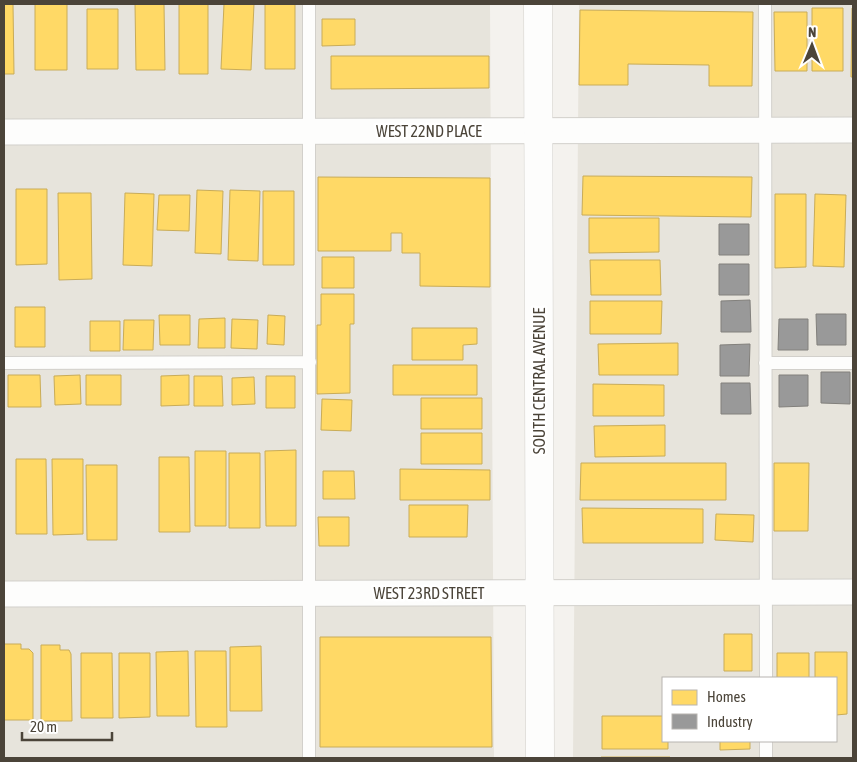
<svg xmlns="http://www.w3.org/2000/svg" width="857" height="762" font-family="'Asap Condensed',sans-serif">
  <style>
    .residential { fill: #e7e4dc; fill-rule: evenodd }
    .homes { fill: #ffd966; stroke: #c9ac58 }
    .industry { fill: #999; stroke: #82807c }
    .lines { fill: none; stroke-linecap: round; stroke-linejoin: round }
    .service-casing { stroke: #d2d0cb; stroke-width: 14 }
    .minor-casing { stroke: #d2d0cb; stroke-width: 27 }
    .tertiary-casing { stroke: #d2d0cb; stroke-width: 29 }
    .service { stroke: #fdfdfc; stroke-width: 12 }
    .minor { stroke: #fdfdfc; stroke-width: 25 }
    .tertiary { stroke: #fdfdfc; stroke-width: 28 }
    .labels { text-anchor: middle; stroke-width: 5; stroke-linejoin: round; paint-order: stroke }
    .street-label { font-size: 16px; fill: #4b4439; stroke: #fff }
  </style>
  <rect width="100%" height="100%" fill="#f4f2ee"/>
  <!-- residential -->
  <path class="residential" d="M4 4H490L494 758H4Z
    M579 4H853V758H573ZM663 678H836V741H663Z"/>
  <!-- homes -->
  <path class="homes" d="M4 4H13L14 74H4Z
    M35 4H67V70H35Z
    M135 4H164L165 70H136Z
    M179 4H208V74H179Z
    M224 4H254L251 70 221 69Z
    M265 4H295V69H265Z
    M812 8H843V71H812Z
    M852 8H853V77H851Z
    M87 9H118V69H87Z
    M580 10 753 12 752 86H709V65L628 64V85H579Z
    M774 12H807V71H775Z
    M322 19H355V45L322 46Z
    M331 56H489V88L331 89Z
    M583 176 752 177 751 217 582 215Z
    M318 177 490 178V287L420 286V253H402V233H391V251H318Z
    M16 189H47V264L16 265Z
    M197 190 223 191 221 254 195 253Z
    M230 190 260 191 258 261 228 260Z
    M263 191H294V265H263Z
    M58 193H91L92 279 59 280Z
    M125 193 154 194 152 266 123 265Z
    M775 194H806V267L775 268Z
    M815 194 846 195 844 267 813 266Z
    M159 195H190L189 231 157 230Z
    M589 218H659V252L589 253Z
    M322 257H354V288H322Z
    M590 260H660L661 295H591Z
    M321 294H354V324H350V393L317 394V325H321Z
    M590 301H662L661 334H590Z
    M15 307H45V347H15Z
    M159 315H190V345H160Z
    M268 315 285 316 284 345 267 344Z
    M225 318V348H198L199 319Z
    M232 319 258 320 257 349 231 348Z
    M124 320H154L153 350H123Z
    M90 321H120V351H90Z
    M412 328H477V344L463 345V360H412Z
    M678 343V375H599L598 344Z
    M393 365H477V395H393Z
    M8 375H40L41 407H8Z
    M80 375 81 404 55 405 54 376Z
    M86 375H121V405H86Z
    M189 375V405L161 406V376Z
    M194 376H222L223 406H194Z
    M266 376H295V408H266Z
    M254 377 255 404 232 405V378Z
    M593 384 664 385V416H593Z
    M421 398H482V429H421Z
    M322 399 352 400 351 431 321 430Z
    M665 425V456L595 457 594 426Z
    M421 433H482V464H421Z
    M296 450V526H266L265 451Z
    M195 451H226V526H195Z
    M229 453H260V528H229Z
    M159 457H189L190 532H159Z
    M16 459H46L47 534H16Z
    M52 459H83V534L53 535Z
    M581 463H726V500H580Z
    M774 463H809L808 531H774Z
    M86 465H117V540H87Z
    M400 469 490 470V500H400Z
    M323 471H354L355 499H323Z
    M409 505H468L467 537H409Z
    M582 508 703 509V543H583Z
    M716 514 754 515 753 542 715 540Z
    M318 517H349V546H319Z
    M724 634H752V671H724Z
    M320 637H491L492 747H320Z
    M4 644H21V649H29L33 653V720H4Z
    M41 645H60V650H69L71 654 72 721H41Z
    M261 646 262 711H230V647Z
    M188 651 189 716H157L156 652Z
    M195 651H226L227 727H196Z
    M815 652H847V714L836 715V678H815Z
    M81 653H112L113 718H81Z
    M119 653H150V717L119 718Z
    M777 653H809V678H777Z
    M602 716H663V741H668V749H602Z
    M720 741H750V749L720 750Z
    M601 757H670V758H601Z"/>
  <!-- industry -->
  <path class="industry" d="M719 224H749V255H719Z
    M719 264H749V295H719Z
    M750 300 751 332H721V301Z
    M816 314H846V345H817Z
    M779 319H808V350H778Z
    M750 344 749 376H720V345Z
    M821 372H850V404L821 403Z
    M779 375H808V406L779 407Z
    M721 383H750L751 414H721Z"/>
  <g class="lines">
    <!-- service casing -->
    <g class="service-casing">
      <path id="service" d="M309 4V758
        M765 4 766 678
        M4 363 310 362
        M765 363H853
        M766 741V758"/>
    </g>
    <!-- minor casing -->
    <g class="minor-casing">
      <path id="minor" d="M4 132 853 130
        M4 594 853 592"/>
    </g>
    <!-- tertiary casing -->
    <g class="tertiary-casing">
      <path id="tertiary" d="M538 4 540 758"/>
    </g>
    <!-- service -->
    <use href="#service" class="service"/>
    <!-- minor -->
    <use href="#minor" class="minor"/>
    <!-- tertiary -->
    <use href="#tertiary" class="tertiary"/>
  </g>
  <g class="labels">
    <!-- street labels -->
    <g class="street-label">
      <text x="429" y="137">WEST 22ND PLACE</text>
      <text transform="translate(539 381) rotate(-90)" y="6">SOUTH CENTRAL AVENUE</text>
      <text x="429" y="599">WEST 23RD STREET</text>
    </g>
  </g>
  <!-- border -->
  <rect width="857" height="762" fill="none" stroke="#4b4439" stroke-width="10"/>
  <!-- legend -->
  <rect x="662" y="677" width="175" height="65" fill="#ffffff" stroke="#b7b4b0"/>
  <rect x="672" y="690" width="25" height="15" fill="#ffd966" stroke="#b7b4b0"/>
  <text x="707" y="702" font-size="15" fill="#4b4439">Homes</text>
  <rect x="672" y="714" width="25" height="15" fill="#999999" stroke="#b7b4b0"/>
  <text x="707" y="727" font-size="15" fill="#4b4439">Industry</text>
  <!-- north arrow -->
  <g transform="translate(812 45) rotate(1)" stroke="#ffffff" stroke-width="4" paint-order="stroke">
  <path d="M0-4L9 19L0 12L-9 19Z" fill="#4b4439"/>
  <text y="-8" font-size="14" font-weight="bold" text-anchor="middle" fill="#4b4439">N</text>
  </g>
  <!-- scale -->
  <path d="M22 732v8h90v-8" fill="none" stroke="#4b4439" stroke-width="2.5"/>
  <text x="30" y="732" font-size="15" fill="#4b4439" stroke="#ffffff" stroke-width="4" paint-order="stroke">20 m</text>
</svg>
